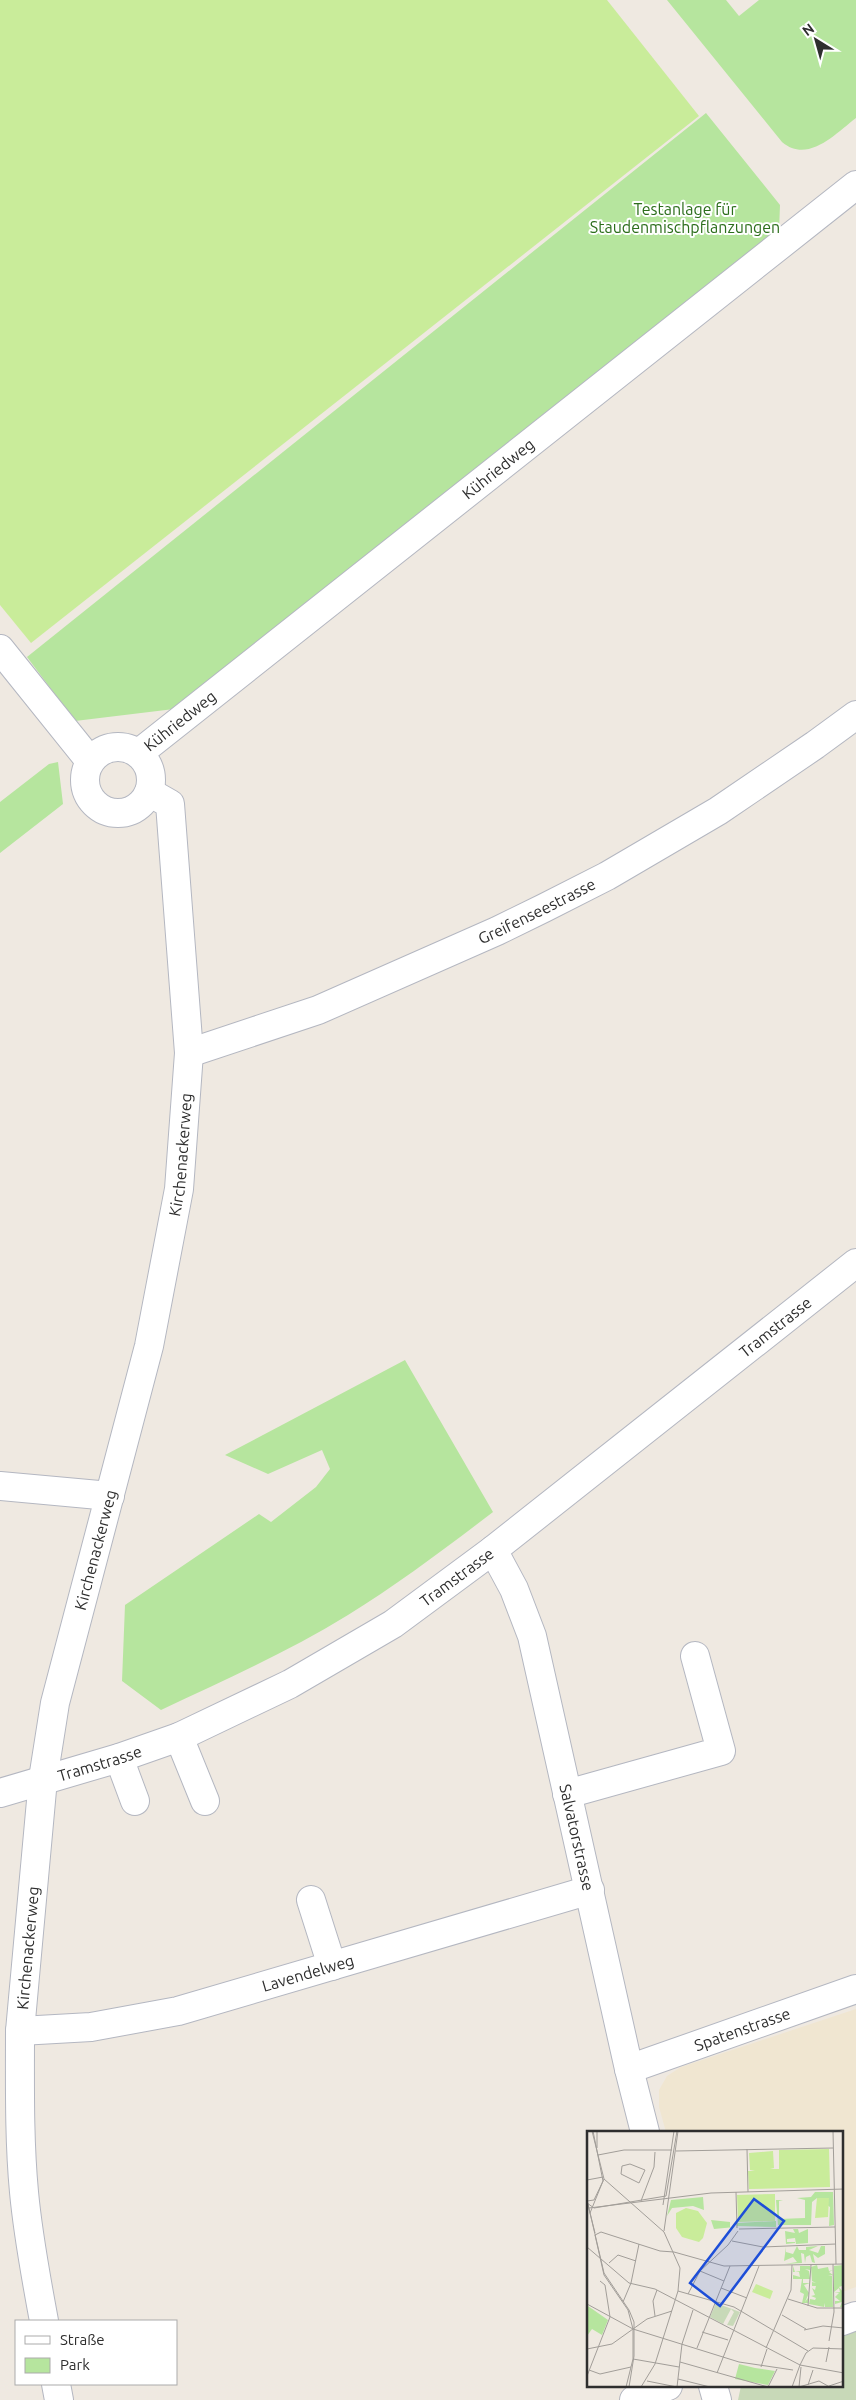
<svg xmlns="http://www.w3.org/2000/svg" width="856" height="2400" font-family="Ubuntu,sans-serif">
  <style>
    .education { fill: #f0e6d1 }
    .green { fill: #b6e59e }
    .cemetery { fill: #c8d9b8 }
    .pitch { fill: #c9ec9a }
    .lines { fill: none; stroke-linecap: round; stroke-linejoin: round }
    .minor-casing { stroke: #b4b7c1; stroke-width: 30 }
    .minor { stroke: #fff; stroke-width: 28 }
    .labels { text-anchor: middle; stroke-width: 4; stroke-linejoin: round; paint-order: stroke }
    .park-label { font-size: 16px; fill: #2c6e1b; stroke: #fff }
    .street-label { font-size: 16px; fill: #2e2e2e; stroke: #fff }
    .inset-road { fill: none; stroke: #a29e99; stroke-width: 1 }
    .view { fill: #1d4ed8; fill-opacity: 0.15; stroke: #1d4ed8; stroke-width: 2.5 }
    .inset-edge { fill: none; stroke: #2e2e2e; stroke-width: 2.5 }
  </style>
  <rect width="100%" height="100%" fill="#efe9e1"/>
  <!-- education -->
  <path class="education" d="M856 2009V2287L842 2292V2132H666L659 2107V2090L667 2076 681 2067Z"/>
  <!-- green -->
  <path class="green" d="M667 0H726L739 16 759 0H856V118C835 134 808 164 782 142Z
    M706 113 780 205 779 231 174 709 75 721 27 657Z
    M58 762 63 804 0 853V802L49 764Z
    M405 1360 493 1512C446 1548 398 1584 348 1615 288 1652 224 1680 161 1710L122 1681 125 1605 259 1514 271 1522 316 1487 330 1469 322 1450 268 1474 225 1455Z"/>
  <!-- cemetery -->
  <path class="cemetery" d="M856 2330V2400H738L741 2386H842V2336Z"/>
  <!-- pitch -->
  <path class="pitch" d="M0 0H607L699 116 31 643 0 605Z"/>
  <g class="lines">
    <!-- minor casing -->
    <g class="minor-casing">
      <g id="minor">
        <path d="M0 649 90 761"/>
        <circle cx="118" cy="780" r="33"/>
        <path id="s1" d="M139 753 856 185"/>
        <path id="s2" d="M189 1053 318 1010 497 931 544 908 607 876 718 811 815 745 856 715"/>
        <path d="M0 1486 110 1496"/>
        <path id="s3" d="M493 1550 514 1589 532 1636 629 2069 645 2132"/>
        <path d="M179 1737 205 1801"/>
        <path d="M119 1758 135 1801"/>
        <path id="s4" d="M0 1793 119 1758 179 1737 290 1684 393 1624 493 1550 856 1263"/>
        <path d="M567 1794 721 1751 695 1656"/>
        <path d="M311 1900 332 1966"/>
        <path id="s5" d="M20 2031 91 2027 178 2011 590 1890"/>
        <path id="s6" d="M629 2069 856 1989"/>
        <path id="s7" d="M44 2321C36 2278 28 2236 24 2192 19 2139 20 2084 20 2031L43 1779 55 1703 149 1346 179 1189 189 1053 170 804 149 792"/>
        <path d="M842 2321 856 2316"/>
        <path d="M56 2384 59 2400"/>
        <path d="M713 2386 717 2400"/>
        <path d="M634 2400 668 2386"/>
      </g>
    </g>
    <!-- minor -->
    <use href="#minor" class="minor"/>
  </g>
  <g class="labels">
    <!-- park labels -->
    <g class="park-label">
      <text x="685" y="215">Testanlage für<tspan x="685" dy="18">Staudenmischpflanzungen</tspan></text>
    </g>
    <!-- street labels -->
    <g class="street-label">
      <text dy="6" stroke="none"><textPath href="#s1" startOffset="458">Kühriedweg</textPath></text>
      <text dy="6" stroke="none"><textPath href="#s1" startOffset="52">Kühriedweg</textPath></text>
      <text dy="6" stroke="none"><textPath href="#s2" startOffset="376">Greifenseestrasse</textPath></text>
      <text dy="6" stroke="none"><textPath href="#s7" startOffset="1185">Kirchenackerweg</textPath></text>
      <text dy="6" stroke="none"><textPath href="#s4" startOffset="914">Tramstrasse</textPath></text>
      <text dy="6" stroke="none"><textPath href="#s7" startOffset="780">Kirchenackerweg</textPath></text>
      <text dy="6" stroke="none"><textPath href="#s4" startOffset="509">Tramstrasse</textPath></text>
      <text dy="6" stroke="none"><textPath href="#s4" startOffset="104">Tramstrasse</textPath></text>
      <text dy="6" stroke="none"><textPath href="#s3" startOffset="301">Salvatorstrasse</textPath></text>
      <text dy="6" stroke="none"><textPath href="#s7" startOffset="375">Kirchenackerweg</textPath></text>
      <text dy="6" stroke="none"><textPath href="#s5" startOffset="295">Lavendelweg</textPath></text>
      <text dy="6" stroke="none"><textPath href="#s6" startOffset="120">Spatenstrasse</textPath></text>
    </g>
  </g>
  <!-- overview -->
  <g transform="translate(587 2131)">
    <rect width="256" height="256" fill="#efe9e1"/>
    <path d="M228 61H246L247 94 242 95 243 76 230 67 225 71 224 94H191L189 69H196L192 70V88L218 87V69L210 67 224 66ZM116 66 117 79 106 75 85 77 80 85 84 69ZM124 89 143 91V96H148L127 98ZM189 90V96L150 95V92ZM206 98H211L212 102 221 98V112L209 113 208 107 200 108V111H208V112L199 113 198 100 208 102ZM210 115 212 119H219V116L231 115 222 119 231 122 234 115H238V123L231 127 226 123 228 132 225 131 223 124 219 126 218 132 217 123 214 122 215 132 198 133 210 131 206 126 197 130 199 116V121L206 123ZM230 134 231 138 241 136 242 140 246 139 242 141 246 144 241 145H245L246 176H238V172L237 176 222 173 223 168 228 169 229 167 224 165 228 164 225 157 228 159 229 155H225V151L229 152 225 150 224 136ZM256 134V160L255 147V155L252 156 256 161V176H253L255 171 248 173V170H253L248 166 252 162H247L253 161 252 157 247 161V135ZM206 135 208 141 213 140V135H223V139L218 138 222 140 223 148H216V152H223L217 154 222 162 218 171 221 167V172H215L217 163 213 161 215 148H206V144L213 146 212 141H206ZM1 175 21 189 15 204 5 198 0 205ZM152 233 168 237 188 240 181 254 148 248Z" fill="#b6e59e"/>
    <path d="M129 172 153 181 146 195 140 194 147 181 144 178 136 193 123 186Z" fill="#c8d9b8"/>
    <path d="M242 18 243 56 162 58 161 40H168L163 39 162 22 186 20 187 37 183 38H192V19ZM188 63V90L151 91 150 64ZM230 67H242L241 86 228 87ZM99 77 111 80 120 92 116 107 112 111 95 106 89 97V82ZM169 153 186 160 183 168 165 161Z" fill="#c9ec9a"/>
    <path class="inset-road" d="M5 0 17 48 77 101 93 137 91 160 68 233 54 256M246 0 249 133M10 17V0M160 18 161 61M89 20 246 17M11 24 37 19H85M43 33 58 39 52 52 34 43 35 35ZM0 49 16 46M149 61 150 97M0 69 17 142 42 179 47 191V225L42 256M0 70 8 102M0 70 7 69 17 48M54 70 67 36 68 21M0 72 7 77 79 65 90 0M76 74 87 0M2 77 124 62 257 58M3 82 16 50 6 0M152 98 248 96M77 100 91 0M145 110 176 116 249 113M0 116 42 152 68 158 213 234M87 121 137 135 257 133M22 132 31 124 49 130M113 140 137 150M134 157 160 167M91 160 147 176 221 220M101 163 113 140 141 114 151 100M201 168 230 177H257M36 171 44 152 52 113M0 173 46 198 152 231 206 239M221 175 224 134M195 184 219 198M68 185 66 170 70 159M217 199 236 195 257 197M115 201 141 209M242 210 247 181 246 133M110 217 143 135M179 217 204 159 205 134M0 218 25 213 60 188 85 180M46 228 92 236M93 231 181 256M239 231 242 216M213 234 219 222 226 217 257 218M213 234 257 242M174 236 180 218M214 236 212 256 232 250 241 255M2 239 13 243 44 236M130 242 172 135M0 245 23 186 18 154 13 150M91 248 123 256M60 250 90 256M221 254 226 239M39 256 46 228V198L41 179 17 144 8 104 14 101 73 120 87 121M90 256 95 213 106 179M181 256 190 238M205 256 213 234M239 256 257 250"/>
    <path class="view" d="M167 68 197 90 133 175 103 152Z"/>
    <rect width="256" height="256" class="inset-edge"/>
  </g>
  <!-- legend -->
  <rect x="15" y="2320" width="162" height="65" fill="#ffffff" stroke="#ababab"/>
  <rect x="25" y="2336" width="25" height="8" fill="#ffffff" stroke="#ababab"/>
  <text x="60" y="2345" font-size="15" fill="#2e2e2e">Straße</text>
  <rect x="25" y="2358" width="25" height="15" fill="#b6e59e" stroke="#ababab"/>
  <text x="60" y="2370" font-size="15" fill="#2e2e2e">Park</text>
  <!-- north arrow -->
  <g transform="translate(816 40) rotate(323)" stroke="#ffffff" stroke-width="4" paint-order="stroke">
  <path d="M0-4L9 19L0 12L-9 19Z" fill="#2e2e2e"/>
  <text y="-8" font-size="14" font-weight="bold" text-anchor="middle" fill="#2e2e2e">N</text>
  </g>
</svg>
